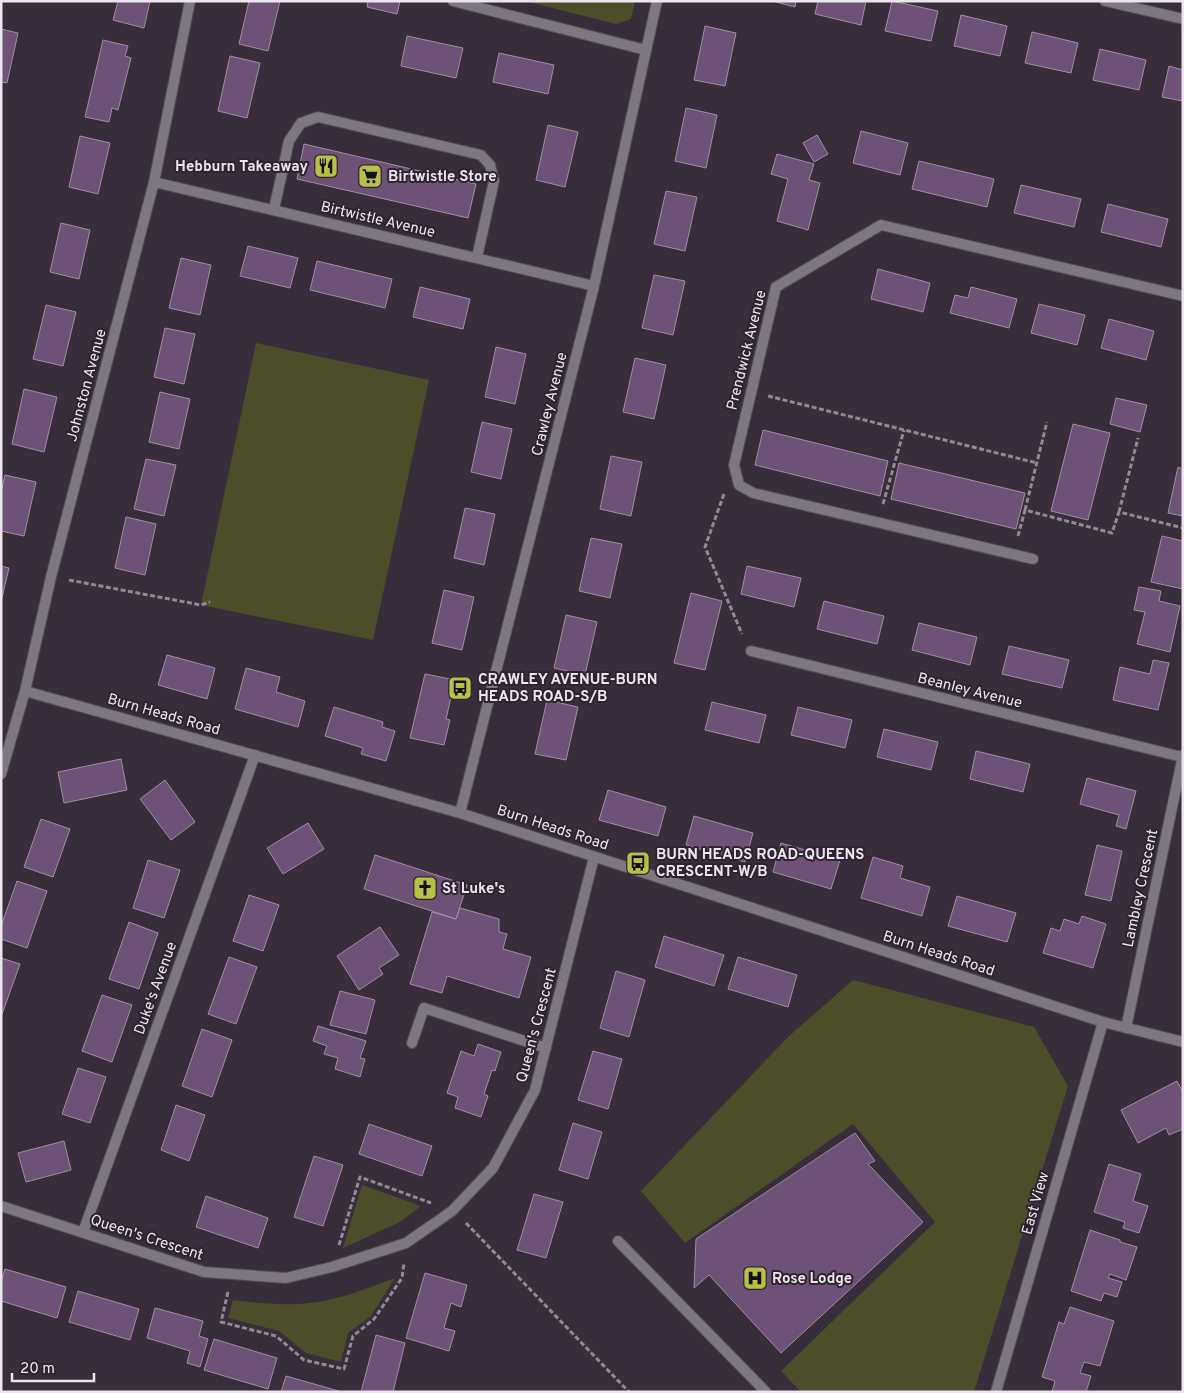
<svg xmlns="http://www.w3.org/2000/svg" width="1184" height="1393" font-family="Overpass,sans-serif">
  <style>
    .green { fill: #4b4e29 }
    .building { fill: #6e5176; stroke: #9d90a0 }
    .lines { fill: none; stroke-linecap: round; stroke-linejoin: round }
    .service-casing { stroke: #554a58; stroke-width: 12 }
    .minor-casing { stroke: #554a58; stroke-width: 12 }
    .path { stroke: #928994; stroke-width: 3; stroke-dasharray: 5 2.5; stroke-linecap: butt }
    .service { stroke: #7d777f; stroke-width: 10 }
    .minor { stroke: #7d777f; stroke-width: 10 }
    .labels { text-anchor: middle; stroke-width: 4; stroke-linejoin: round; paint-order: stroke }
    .poi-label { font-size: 15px; font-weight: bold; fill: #ece5ee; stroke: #2e2331; text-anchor: start }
    .street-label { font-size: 15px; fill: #ece5ee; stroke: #2e2331 }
  </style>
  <rect width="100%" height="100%" fill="#382d3b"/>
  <!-- green -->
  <path class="green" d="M525 1H635L631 19 616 24Z
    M256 343 429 380 373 640 201 605Z
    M853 980 1034 1027 1068 1086 974 1392H801L781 1371 935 1222 853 1124 685 1243 641 1191 788 1037Z
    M362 1185 421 1206 400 1222 343 1248Z
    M395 1278 371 1316 348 1333 341 1362 306 1353 279 1331 228 1318 233 1300C258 1303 284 1306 310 1303 339 1300 368 1288 395 1278Z"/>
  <!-- building -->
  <path class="building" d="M118 1H150L144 28 113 20Z
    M249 1H280L268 51 239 44Z
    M368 1H400L397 14 367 7Z
    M772 1H796L795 7Z
    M818 1H866L861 25 815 14Z
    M892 1 938 11 931 41 885 31Z
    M961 15 1007 26 1000 56 954 46Z
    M705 26 736 33 725 86 694 80Z
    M1 29 18 33 7 83 1 82Z
    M1032 32 1078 43 1071 73 1025 63Z
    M407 36 463 48 456 78 401 66Z
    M103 40 128 46 125 56 131 58 118 110 112 108 109 122 85 117Z
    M1100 49 1146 60 1139 90 1093 80Z
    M499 53 554 65 548 94 493 82Z
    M230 56 260 63 247 118 218 111Z
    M1169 66 1183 70V101L1162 97Z
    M686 108 717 115 706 168 675 161Z
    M548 125 578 132 565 187 536 180Z
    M861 131 908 143 900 175 853 163Z
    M817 135 828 154 814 162 803 143Z
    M80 136 110 143 98 194 69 187Z
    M304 144 476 184 468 218 297 179Z
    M777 154 814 164 809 180 820 183 808 230 777 221 788 179 771 174Z
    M919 161 994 179 987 207 912 189Z
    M1021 185 1081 199 1074 227 1014 213Z
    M666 191 697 197 685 251 654 244Z
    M1108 204 1168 219 1161 247 1101 232Z
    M61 223 90 230 79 279 50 272Z
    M248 246 298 258 290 288 240 276Z
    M181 258 211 265 200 315 169 308Z
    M317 261 392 279 385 308 310 290Z
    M878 269 930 283 923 312 871 299Z
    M654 275 685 281 673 335 642 328Z
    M420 287 470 299 463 329 413 317Z
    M971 287 1017 299 1009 328 950 313 955 295 968 298Z
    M1039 304 1085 315 1077 345 1031 333Z
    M46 305 76 312 63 366 33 359Z
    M1109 319 1154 331 1146 360 1101 348Z
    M165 328 195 334 184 384 154 377Z
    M496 347 526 354 515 404 485 397Z
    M635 358 666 365 654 419 623 412Z
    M24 389 57 397 44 452 12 444Z
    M160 392 190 399 179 449 149 442Z
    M1116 398 1147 405 1140 432 1110 424Z
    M482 422 512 429 501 479 471 472Z
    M1073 424 1110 433 1088 520 1051 511Z
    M763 430 888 461 880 496 755 465Z
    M611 456 642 462 631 516 600 509Z
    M146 459 176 465 164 516 134 509Z
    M899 463 1025 493 1016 529 891 499Z
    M1178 467 1183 469V516L1168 513Z
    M5 475 36 482 24 536 1 531V492Z
    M465 508 495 514 484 565 454 558Z
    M126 517 156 524 145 575 115 568Z
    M1162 536 1183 541V589L1151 582Z
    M591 538 622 544 610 598 579 591Z
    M1 566 9 568 1 602Z
    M747 566 801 578 794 607 741 594Z
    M1139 587 1161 591 1159 601 1180 606 1170 652 1137 644 1145 612 1134 610Z
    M444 590 474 597 462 650 432 643Z
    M691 593 722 601 705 670 674 663Z
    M824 601 884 616 877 644 817 629Z
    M566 615 597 622 585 675 554 668Z
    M919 623 977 637 970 665 912 650Z
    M1009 646 1069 660 1062 688 1002 674Z
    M167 655 215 668 207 699 158 685Z
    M1153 660 1169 663 1158 710 1113 700 1120 667 1150 674Z
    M246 668 280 677 276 692 305 701 298 727 235 709Z
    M425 674 455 680 446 719 450 720 444 745 410 738Z
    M547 700 578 707 566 760 535 754Z
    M712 702 766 715 759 743 705 730Z
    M334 707 383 722 382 727 395 731 386 761 361 754 363 748 325 736Z
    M798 707 852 720 845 748 791 735Z
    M884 729 938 742 931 770 877 757Z
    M976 751 1030 764 1023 792 970 779Z
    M121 759 127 790 64 803 58 772Z
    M1087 778 1136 791 1126 829 1116 826 1119 815 1080 804Z
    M165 780 195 822 171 840 140 799Z
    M608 790 666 807 658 836 599 820Z
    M694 816 753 833 745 862 686 845Z
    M41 819 70 829 53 877 24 867Z
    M308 823 324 849 283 874 267 848Z
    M781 843 840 860 831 889 773 872Z
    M1097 845 1122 851 1111 901 1085 895Z
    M375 855 467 885 456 919 364 889Z
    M873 857 903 866 900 878 930 887 922 916 861 898Z
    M148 860 180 870 164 918 133 908Z
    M17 881 47 891 27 948 1 939V926Z
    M249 895 279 905 263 951 233 941Z
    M957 896 1016 913 1007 942 948 926Z
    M460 908 499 919V932L507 934 503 949 531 957 519 998 447 976 442 993 410 984 432 912 456 919Z
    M1082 916 1106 924 1093 968 1043 953 1051 928 1060 931 1064 919 1079 924Z
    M129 922 158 933 139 989 109 979Z
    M380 927 399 955 379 968 383 974 359 990 337 956Z
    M664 936 724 955 714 986 655 967Z
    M229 957 257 967 236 1024 208 1014Z
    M738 957 797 975 788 1007 728 989Z
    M1 958 20 964 1 1017Z
    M616 971 645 980 629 1037 600 1028Z
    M340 991 375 1000 366 1034 330 1025Z
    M102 995 132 1005 112 1062 82 1051Z
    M318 1026 366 1041 360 1058 365 1059 360 1077 335 1069 338 1058 324 1054 327 1046 313 1041Z
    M202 1029 232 1040 212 1097 182 1086Z
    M478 1044 501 1052 495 1071 492 1070 484 1094 488 1096 481 1117 455 1108 458 1097 447 1093 461 1051 474 1056Z
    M593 1051 622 1059 608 1109 578 1100Z
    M78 1068 106 1077 90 1123 62 1114Z
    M1177 1081 1183 1092V1129L1169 1135 1166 1128 1138 1143 1121 1110Z
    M176 1105 205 1115 189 1161 161 1150Z
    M573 1123 602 1132 588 1179 559 1170Z
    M369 1124 432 1146 422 1176 359 1154Z
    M855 1133 875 1161 868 1164 923 1222 781 1353 709 1275 694 1288 696 1239Z
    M64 1141 71 1170 26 1182 18 1153Z
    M314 1156 343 1165 323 1226 294 1217Z
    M1109 1164 1141 1174 1133 1201 1148 1206 1139 1233 1123 1228 1125 1222 1094 1212Z
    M534 1194 563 1202 546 1258 517 1250Z
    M206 1196 268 1218 258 1248 196 1227Z
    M1090 1230 1120 1240V1242L1137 1247 1126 1280 1110 1274 1108 1278 1122 1282 1117 1297 1104 1293 1101 1301 1071 1291Z
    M5 1269 66 1287 57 1318 1 1301V1282Z
    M425 1273 467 1285 461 1307 451 1303 444 1328 455 1331 449 1351 406 1338Z
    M78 1291 139 1309 130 1340 69 1322Z
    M1070 1307 1114 1321 1100 1366 1084 1362 1080 1373 1091 1376 1086 1392H1052L1055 1381 1042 1377 1059 1322 1064 1324Z
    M155 1308 203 1321 199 1336 208 1339 200 1367 187 1363 190 1351 147 1338Z
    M376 1335 405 1343 393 1392H361Z
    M214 1339 277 1358 268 1389 204 1370Z
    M286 1376 342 1392H281Z"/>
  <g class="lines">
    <!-- service casing -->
    <g class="service-casing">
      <path id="service" d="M274 209 289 141 301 123 318 117 481 155 490 165 494 181 477 257
        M618 1241 766 1392"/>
    </g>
    <!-- minor casing -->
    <g class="minor-casing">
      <path id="minor" d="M453 1 646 50
        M1105 1 1183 19
        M154 182 594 286
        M1033 559 753 493 739 485 734 465 776 287 881 225 1183 296
        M751 651 1182 757
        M25 691 460 813 1103 1022 1183 1042
        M1 774 25 691 51 577 154 182 190 1
        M460 813 594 286 657 1
        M1126 1028 1183 755
        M412 1043 424 1008 546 1048
        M1 1206 204 1272 286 1278 332 1267 406 1243 452 1211 493 1168 535 1090 594 857
        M83 1232 255 755
        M996 1392 1103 1022"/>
    </g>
    <!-- path -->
    <path class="path" d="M768 396 1037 463
      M724 494 705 547 742 634
      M883 504 904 430
      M1025 510 1047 422
      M1119 512 1138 438
      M1018 536 1025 510 1112 533 1119 512 1183 528
      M69 580 201 605 210 602
      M466 1223 629 1392
      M339 1245 360 1177 431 1203
      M228 1292 221 1322 276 1336 304 1360 344 1369 353 1336 374 1319 402 1278 404 1263"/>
    <!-- service -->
    <use href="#service" class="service"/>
    <!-- minor -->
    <use href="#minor" class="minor"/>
  </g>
  <!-- icons -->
  <defs>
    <g id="restaurant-square" transform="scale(1.25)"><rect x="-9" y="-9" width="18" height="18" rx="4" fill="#b8c147" stroke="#2e2331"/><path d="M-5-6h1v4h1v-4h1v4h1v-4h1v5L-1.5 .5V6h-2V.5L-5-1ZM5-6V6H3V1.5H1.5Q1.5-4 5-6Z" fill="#111"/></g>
    <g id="supermarket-square" transform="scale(1.25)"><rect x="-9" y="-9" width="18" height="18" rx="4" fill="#b8c147" stroke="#2e2331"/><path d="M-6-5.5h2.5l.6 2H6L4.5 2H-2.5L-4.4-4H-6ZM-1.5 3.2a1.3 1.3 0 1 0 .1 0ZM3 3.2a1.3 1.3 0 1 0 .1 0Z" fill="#111"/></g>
    <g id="bus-square" transform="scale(1.25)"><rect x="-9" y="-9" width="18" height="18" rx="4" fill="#b8c147" stroke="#2e2331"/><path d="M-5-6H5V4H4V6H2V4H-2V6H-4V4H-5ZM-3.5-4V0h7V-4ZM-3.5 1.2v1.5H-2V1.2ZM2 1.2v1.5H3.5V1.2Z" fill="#111"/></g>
    <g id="church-square" transform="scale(1.25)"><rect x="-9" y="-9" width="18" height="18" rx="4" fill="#b8c147" stroke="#2e2331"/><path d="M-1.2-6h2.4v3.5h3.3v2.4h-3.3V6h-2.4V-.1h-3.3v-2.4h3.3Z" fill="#111"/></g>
    <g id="hospital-square" transform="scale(1.25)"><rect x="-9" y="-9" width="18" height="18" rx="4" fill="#b8c147" stroke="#2e2331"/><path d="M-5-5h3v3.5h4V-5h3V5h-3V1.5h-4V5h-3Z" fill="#111"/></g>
  </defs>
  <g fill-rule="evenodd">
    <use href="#restaurant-square" x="326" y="166"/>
    <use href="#supermarket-square" x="370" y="176"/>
    <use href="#bus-square" x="460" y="688"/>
    <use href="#bus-square" x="638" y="863"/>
    <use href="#church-square" x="425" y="888"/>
    <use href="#hospital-square" x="755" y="1278"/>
  </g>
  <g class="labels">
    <!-- poi labels -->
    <g class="poi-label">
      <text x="308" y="171" text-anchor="end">Hebburn Takeaway</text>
      <text x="388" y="181">Birtwistle Store</text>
      <text x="478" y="684">CRAWLEY AVENUE-BURN<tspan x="478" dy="17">HEADS ROAD-S/B</tspan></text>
      <text x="656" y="859">BURN HEADS ROAD-QUEENS<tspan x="656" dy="17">CRESCENT-W/B</tspan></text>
      <text x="442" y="893">St Luke's</text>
      <text x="772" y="1283">Rose Lodge</text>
    </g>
    <!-- street labels -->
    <g class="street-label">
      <text transform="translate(378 219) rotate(13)" y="5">Birtwistle Avenue</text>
      <text transform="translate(746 350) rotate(-76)" y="5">Prendwick Avenue</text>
      <text transform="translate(86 385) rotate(-75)" y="5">Johnston Avenue</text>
      <text transform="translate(549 404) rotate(-76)" y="5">Crawley Avenue</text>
      <text transform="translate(970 690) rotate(14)" y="5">Beanley Avenue</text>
      <text transform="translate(164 714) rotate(16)" y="5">Burn Heads Road</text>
      <text transform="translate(553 827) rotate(18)" y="5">Burn Heads Road</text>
      <text transform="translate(1140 888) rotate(-78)" y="5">Lambley Crescent</text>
      <text transform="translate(939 953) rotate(18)" y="5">Burn Heads Road</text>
      <text transform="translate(155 988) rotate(-70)" y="5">Duke's Avenue</text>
      <text transform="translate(536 1025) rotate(-75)" y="5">Queen's Crescent</text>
      <text transform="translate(1035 1203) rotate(-74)" y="5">East View</text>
      <text transform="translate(147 1237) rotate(18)" y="5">Queen's Crescent</text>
    </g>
  </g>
  <!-- border -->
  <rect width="1184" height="1393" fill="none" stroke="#ece5ee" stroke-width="5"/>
  <!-- scale -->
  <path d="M12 1373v8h82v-8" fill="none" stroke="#ece5ee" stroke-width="2.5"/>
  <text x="20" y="1373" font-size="15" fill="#ece5ee" stroke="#2e2331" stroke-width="4" paint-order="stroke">20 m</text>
</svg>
